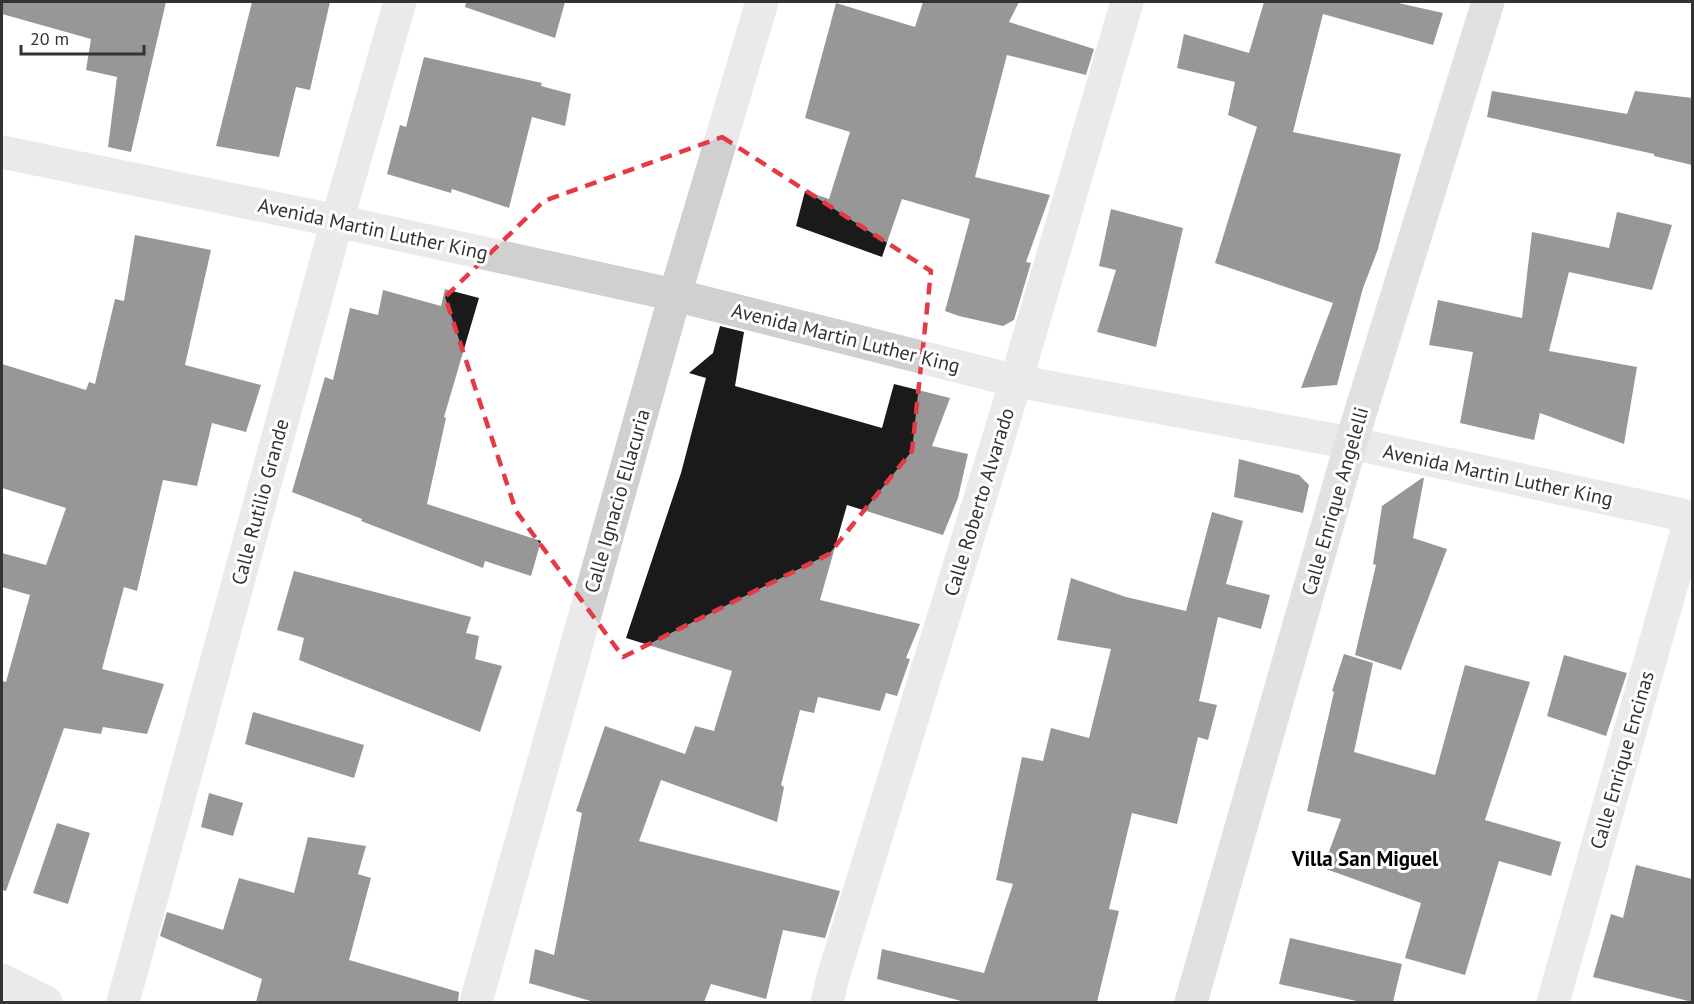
<svg xmlns="http://www.w3.org/2000/svg" width="1694" height="1004" font-family="'PT Sans',sans-serif">
  <style>
    .building { fill: #1a1a1a }
    .lines { fill: none; stroke-linecap: round; stroke-linejoin: round }
    .street { stroke: #d0d0d0; stroke-width: 33 }
    .secondary { stroke: #bdbdbd; stroke-width: 33 }
    .marked { fill: none; stroke: #e63946; stroke-width: 4.5; stroke-dasharray: 12 8; stroke-linejoin: round }
    .labels { text-anchor: middle; stroke-width: 6; stroke-linejoin: round; paint-order: stroke }
    .street-label { font-size: 20px; fill: #333; stroke: #fff }
    .neighbourhood-label { font-size: 21px; font-weight: bold; fill: #000; stroke: #fff }
  </style>
  <rect width="100%" height="100%" fill="#fff"/>
  <!-- building -->
  <path class="building" d="M2 2H166L131 152 108 147 117 77 86 70 91 39 2 14Z
    M252 2H330L310 90 296 87 279 157 216 146Z
    M466 2H565L555 38 465 7Z
    M923 2H1019L1009 22 1094 49 1086 75 1007 55 975 177 1050 195 1026 262 1031 263 1014 320 1003 326 959 316 945 311 970 219 902 199 882 257 796 226 805 191 829 199 850 132 805 118 836 3 915 27Z
    M1264 2H1394L1443 13 1433 45 1323 14 1293 132 1401 154 1378 249 1363 288 1337 385 1301 388 1333 303 1215 263 1257 127 1228 115 1235 82 1177 68 1184 34 1249 53Z
    M424 57 542 83 541 86 571 94 565 126 532 117 509 208 452 189 451 193 387 174 400 125 406 127Z
    M1492 91 1627 114 1635 91 1692 98V165L1654 156V154L1487 117Z
    M1111 209 1183 228 1156 347 1097 332 1116 270 1099 266Z
    M1617 212 1672 225 1652 290 1569 272 1549 351 1637 367 1624 444 1540 413 1534 440 1460 423 1473 352 1429 345 1438 300 1522 318 1532 232 1609 248Z
    M135 235 211 250 185 365 261 385 246 432 212 423 197 486 163 480 137 591 124 587 102 669 164 684 147 734 103 727 101 734 64 728 6 891 2 890V681L6 682 30 595 2 587V553L46 565 66 508 2 488V364L86 390 89 382 95 384 115 299 124 301Z
    M445 289 479 298 444 417 446 418 427 504 541 541 531 576 485 561 483 568 361 521 362 519 292 492 325 377 333 380 350 308 378 315 383 290 441 306Z
    M720 326 744 332 735 386 882 428 894 384 950 398 932 446 968 454 958 498 943 535 847 505 820 600 920 624 906 658 910 659 897 696 886 693 880 711 818 697 814 713 800 710 781 785 784 787 777 822 661 780 639 841 840 891 825 938 783 930 766 999 711 984 704 1002H594L529 983 535 949 554 955 582 813 576 811 605 726 685 754 695 726 714 731 732 671 626 638 681 473 706 378 689 373 713 353Z
    M1239 459 1299 475 1309 485 1303 513 1234 497Z
    M1422 478H1424L1413 538 1447 549 1401 670 1355 655 1376 565 1373 564 1382 506Z
    M1212 512 1243 521 1226 584 1270 595 1261 629 1218 617 1199 701 1217 705 1208 740 1198 737 1177 824 1132 813 1109 909 1119 911 1097 1002H965L877 979 882 949 984 973 1013 884 996 880 1022 757 1043 761 1051 728 1089 738 1111 649 1057 640 1071 578 1126 597 1186 611Z
    M294 571 471 617 466 633 479 636 475 659 502 666 480 732 299 660 304 638 277 630Z
    M1344 654 1373 663 1354 752 1435 775 1465 665 1530 682 1485 820 1561 842 1551 876 1499 861 1465 975 1405 958 1421 903 1323 868 1341 819 1307 811 1334 692 1332 691Z
    M1564 655 1627 673 1606 736 1547 716Z
    M253 712 364 745 354 778 245 744Z
    M209 793 243 803 233 836 201 827Z
    M57 823 90 833 68 904 33 893Z
    M308 837 366 846 358 874 371 878 349 960 459 992 458 1002H256L262 979 160 936 167 912 223 930 239 878 294 893Z
    M1636 865 1692 879V1002L1593 977 1611 914 1623 918Z
    M1290 938 1402 964 1393 1002H1361L1279 984Z"/>
  <g class="lines">
    <!-- street -->
    <path class="street" d="M2 152 337 221 675 295 1016 381 1351 443 1692 517
      M2 980 46 1002
      M123 1002 337 221 400 2
      M476 1002 675 295 762 2
      M827 1002 833 977 1016 381 1127 2
      M1553 1002 1691 517"/>
    <!-- secondary -->
    <path class="secondary" d="M1191 1002 1351 443 1488 2"/>
  </g>
  <!-- marked area -->
  <path d="M0 0H1694V1004H0ZM722 137 931 271 912 451 829 554 623 657 516 511 445 297 544 201Z" fill="#fff" fill-opacity=".55" fill-rule="evenodd"/>
  <path class="marked" d="M722 137 931 271 912 451 829 554 623 657 516 511 445 297 544 201Z"/>
  <g class="labels">
    <!-- street labels -->
    <g class="street-label">
      <text transform="translate(373 229) rotate(12)" y="7">Avenida Martin Luther King</text>
      <text transform="translate(846 338) rotate(14)" y="7">Avenida Martin Luther King</text>
      <text transform="translate(1498 475) rotate(12)" y="7">Avenida Martin Luther King</text>
      <text transform="translate(617 501) rotate(-74)" y="7">Calle Ignacio Ellacuria</text>
      <text transform="translate(1335 501) rotate(-74)" y="7">Calle Enrique Angelelli</text>
      <text transform="translate(260 502) rotate(-75)" y="7">Calle Rutilio Grande</text>
      <text transform="translate(979 502) rotate(-73)" y="7">Calle Roberto Alvarado</text>
      <text transform="translate(1622 760) rotate(-74)" y="7">Calle Enrique Encinas</text>
    </g>
    <!-- neighbourhood labels -->
    <g class="neighbourhood-label">
      <text x="1365" y="866">Villa San Miguel</text>
    </g>
  </g>
  <!-- border -->
  <rect width="1694" height="1004" fill="none" stroke="#333333" stroke-width="6"/>
  <!-- scale -->
  <path d="M21 45v9h123v-9" fill="none" stroke="#333333" stroke-width="3"/>
  <text x="30" y="45" font-size="18" fill="#333333" stroke="#ffffff" stroke-width="4.5" paint-order="stroke">20 m</text>
</svg>
